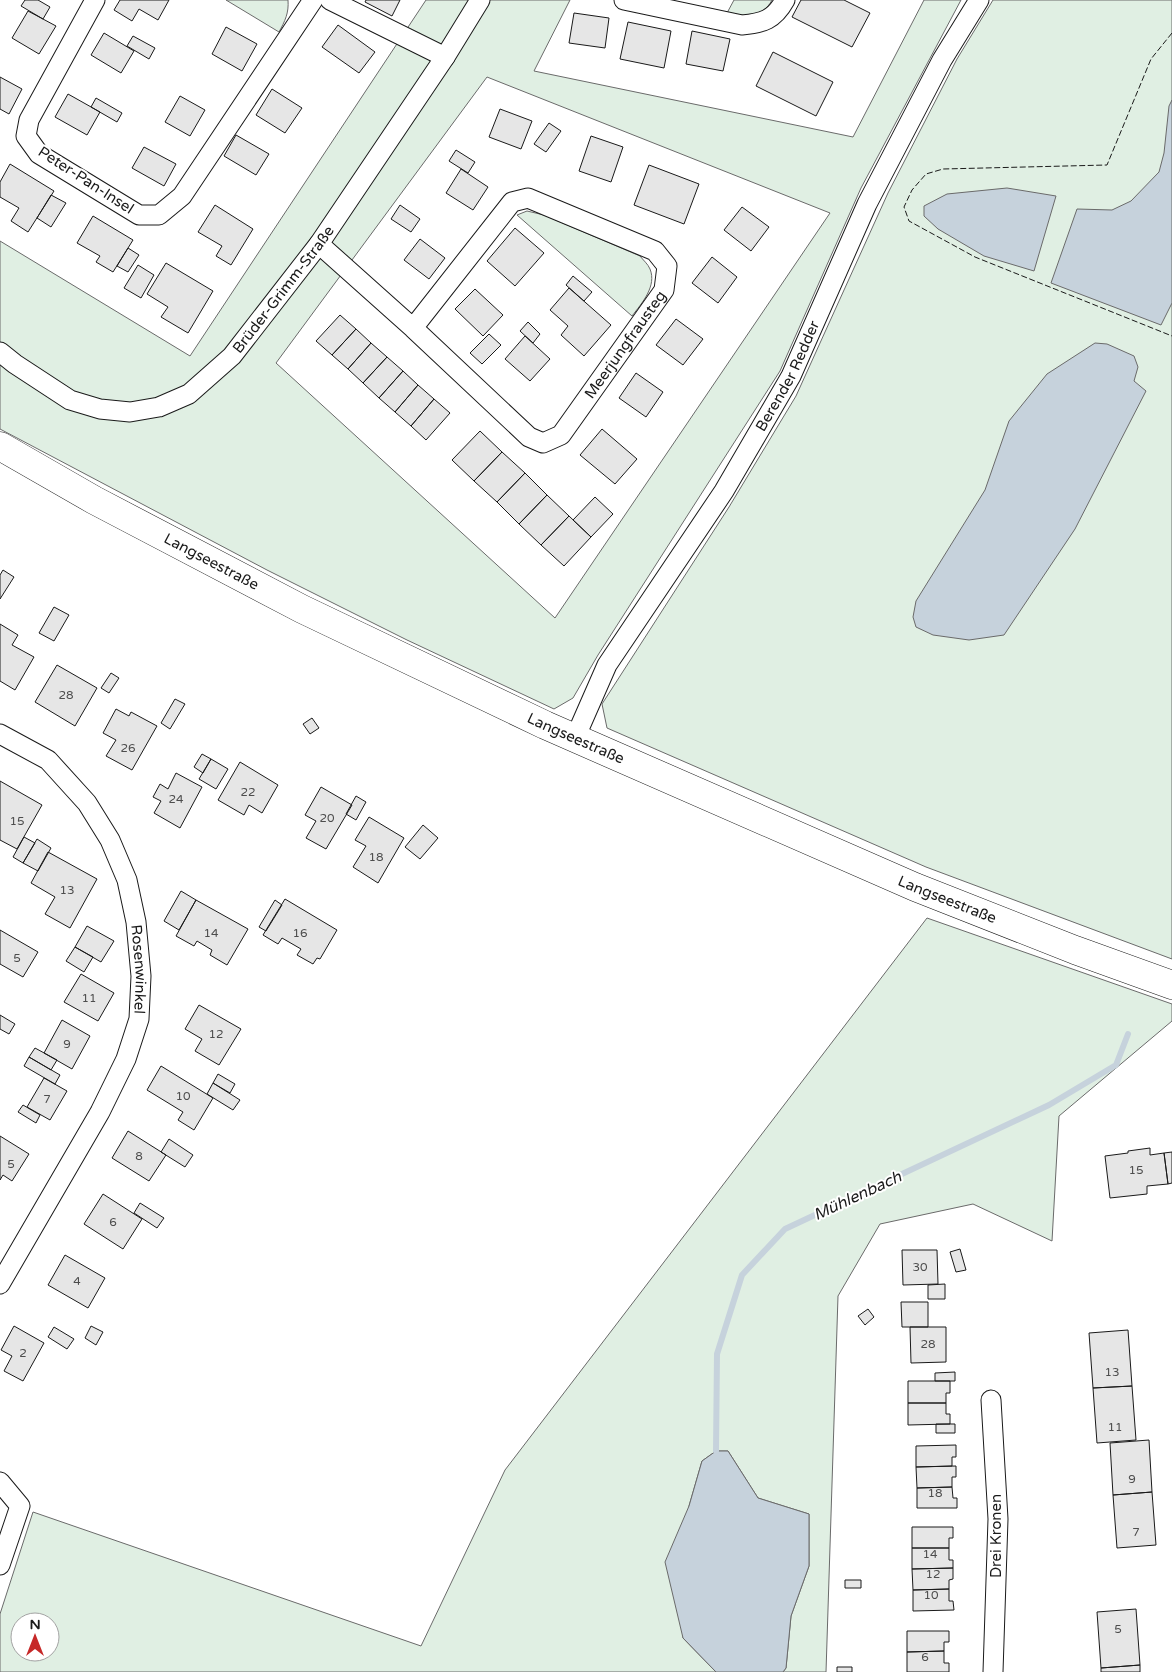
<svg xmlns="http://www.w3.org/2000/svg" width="1172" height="1672" font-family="'Varela Round',sans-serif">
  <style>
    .green { fill: #e0efe3; stroke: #6a6a6a; fill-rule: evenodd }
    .water { fill: #c6d2dc; stroke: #6a6a6a }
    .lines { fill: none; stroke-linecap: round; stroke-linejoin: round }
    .stream { stroke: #c6d2dc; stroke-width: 6 }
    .building { fill: #e6e6e6; stroke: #1a1a1a }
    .street-casing { stroke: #1a1a1a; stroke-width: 21 }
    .secondary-casing { stroke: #1a1a1a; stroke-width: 29 }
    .street { stroke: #fff; stroke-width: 19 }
    .secondary { stroke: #fff; stroke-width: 28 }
    .fence { stroke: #1a1a1a; stroke-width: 1; stroke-dasharray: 6 2.5; stroke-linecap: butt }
    .labels { text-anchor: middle; stroke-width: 4; stroke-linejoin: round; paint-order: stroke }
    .number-label { font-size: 12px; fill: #4d4d4d }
    .street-label { font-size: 15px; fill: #1a1a1a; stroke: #fff }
    .water-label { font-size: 16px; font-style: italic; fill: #1a1a1a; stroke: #fff }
  </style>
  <rect width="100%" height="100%" fill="#fff"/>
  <!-- green -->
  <path class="green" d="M226 0H288C289 13 285 21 279 32Z
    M426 0H570L534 71 853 137 924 0H961L861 188 780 371 598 655 573 698 554 709 407 640 267 570 0 429V241L190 356ZM487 77 830 213 555 618 276 363Z
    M734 0H772C763 18 743 17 727 13Z
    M993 0H1172V959L926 867 607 728 602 704 729 507 796 396 888 193 957 59Z
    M527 211 544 215 640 256C643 260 648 264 650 269 657 286 642 303 632 316L517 215Z
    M927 918 1172 1004V1021L1059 1116 1052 1241 973 1204 880 1224 838 1296 826 1672H783L786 1668 791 1616 809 1566V1514L758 1498 728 1451H716L702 1461 689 1506 683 1638 716 1672H0V1614L33 1512 421 1646 505 1470ZM20 1622H50V1652H20Z"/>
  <!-- water -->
  <path class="water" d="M1172 100V303L1161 325 1051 283 1077 209 1112 210 1131 201 1159 172 1164 153 1169 106Z
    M1007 188 1056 196 1034 271 984 256 938 229 924 216V206L947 194Z
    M1095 343 1107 344 1134 356 1138 367 1134 381 1146 391 1075 529 1004 635 969 640 933 635 916 627 913 617 916 601 985 490 1009 421 1047 374Z
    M716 1451H728L758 1498 809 1514V1566L791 1616 786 1668 783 1672H716L683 1638 665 1562 689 1506 702 1461Z"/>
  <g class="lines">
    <!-- stream -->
    <path class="stream" d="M716 1451 717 1354 742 1275 785 1229 1049 1105 1116 1065 1128 1034"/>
  </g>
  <!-- building -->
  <path class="building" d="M25 0H38L50 7 43 19 21 6Z
    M120 0H169L158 20 139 9 132 21 114 10Z
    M366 0H400L392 16 365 2Z
    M801 0H844L870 13 852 47 792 17Z
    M28 11 56 26 39 54 12 38Z
    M574 13 609 18 605 48 569 43Z
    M628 22 671 31 664 68 620 59Z
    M338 25 375 52 359 73 322 47Z
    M226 27 257 44 242 71 212 54Z
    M692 31 730 39 723 71 686 64Z
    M104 33 134 51 121 73 91 55Z
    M133 36 155 48 149 59 127 46Z
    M773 52 833 82 816 116 756 86Z
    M0 77 22 89 9 114 0 109Z
    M272 89 302 108 285 133 256 115Z
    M68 94 100 112 87 135 55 117Z
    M180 96 205 110 190 136 165 122Z
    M96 98 122 113 117 122 91 107Z
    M500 109 532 121 521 149 489 137Z
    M549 123 561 131 546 152 534 144Z
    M236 135 269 154 256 175 224 156Z
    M591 136 623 147 611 182 579 171Z
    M144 147 176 164 164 186 132 168Z
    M456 150 475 162 468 173 449 161Z
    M10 164 54 191 28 232 11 221 19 208 0 197V182Z
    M649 165 699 184 684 224 634 205Z
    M461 169 488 187 473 210 446 193Z
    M51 195 66 203 51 227 37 218Z
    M215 205 253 229 231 265 216 256 222 246 198 232Z
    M400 205 420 219 411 232 391 219Z
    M742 207 769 227 751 251 724 230Z
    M93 216 133 240 113 272 96 262 100 256 77 243Z
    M515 228 544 253 515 286 487 261Z
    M420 239 445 258 429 279 404 260Z
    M128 248 139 255 128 272 117 266Z
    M712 257 737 277 718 303 692 283Z
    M166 263 213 291 188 333 161 317 168 307 147 294Z
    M138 265 154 275 141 298 124 288Z
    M573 276 592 292 584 301 566 285Z
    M569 288 611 325 584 356 561 335 568 326 550 310Z
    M475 289 503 315 483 336 455 309Z
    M340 315 356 329 332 355 316 341Z
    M676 319 703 339 683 365 656 345Z
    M528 322 540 334 533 343 520 331Z
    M356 329 371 343 348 369 332 355Z
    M489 334 501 345 482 364 470 353Z
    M525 336 550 359 530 381 505 359Z
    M371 343 387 357 363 383 348 369Z
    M387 357 403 371 379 398 363 383Z
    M403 371 418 385 395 412 379 398Z
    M636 373 663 392 646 417 619 398Z
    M418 385 434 399 411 426 395 412Z
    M434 399 450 413 426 440 411 426Z
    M602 429 637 459 615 484 580 455Z
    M480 431 502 452 474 481 452 460Z
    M502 452 525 473 497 502 474 481Z
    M525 473 547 495 519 524 497 502Z
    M547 495 569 516 541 545 519 524Z
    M595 497 613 514 591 537 573 520Z
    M569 516 591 537 564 566 541 545Z
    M3 570 14 577 0 599V575Z
    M54 607 69 615 54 641 39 633Z
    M0 624 18 635 12 645 34 657 15 690 0 681Z
    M57 665 97 688 75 726 35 702Z
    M111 673 119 678 109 693 101 688Z
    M175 699 185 704 170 729 161 723Z
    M116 709 129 716 131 712 157 726 132 770 106 756 116 740 103 733Z
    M312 718 319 728 310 734 303 724Z
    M202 754 211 759 203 773 194 767Z
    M211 759 228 769 216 789 199 779Z
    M240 762 278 785 262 813 249 805 244 815 218 800Z
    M176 773 202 787 180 828 154 813 161 801 153 797 160 784 168 789Z
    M0 781 42 805 17 849 0 840Z
    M321 787 352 805 326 849 306 838 316 821 305 815Z
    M356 796 366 802 356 820 346 814Z
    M369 817 404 838 378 883 353 867 366 846 355 840Z
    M423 825 438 838 420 859 405 847Z
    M24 837 35 843 23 863 13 857Z
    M37 839 51 848 38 871 23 863Z
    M48 852 97 879 70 928 45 914 55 897 31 883Z
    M181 891 196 900 179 930 164 921Z
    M285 899 337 930 320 959 317 958 313 964 297 955 301 949 282 938 278 944 263 935Z
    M196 900 248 929 227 965 210 955 212 950 197 941 194 946 176 936Z
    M275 900 282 905 266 931 259 927Z
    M87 926 114 941 101 962 75 947Z
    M0 930 38 952 23 977 0 964Z
    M75 947 93 957 84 972 66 961Z
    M81 974 114 993 98 1021 64 1002Z
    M199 1005 241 1029 219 1065 195 1051 202 1039 185 1029Z
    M0 1015 15 1024 9 1034 0 1029Z
    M62 1020 90 1036 72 1069 44 1053Z
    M35 1048 57 1060 51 1070 29 1057Z
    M29 1057 60 1075 55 1084 24 1066Z
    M161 1066 213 1098 194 1130 178 1120 183 1112 147 1090Z
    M218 1074 235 1084 230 1093 213 1083Z
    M44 1078 67 1091 50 1120 27 1107Z
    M213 1083 240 1100 233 1110 207 1094Z
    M23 1105 40 1115 36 1123 18 1112Z
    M128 1131 166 1155 149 1181 112 1158Z
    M0 1136 29 1154 12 1181 3 1175 0 1180Z
    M169 1139 193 1155 185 1167 161 1152Z
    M1150 1148V1155L1164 1153 1168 1184 1147 1186V1194L1110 1198 1105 1156 1128 1153V1151Z
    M1172 1152V1183L1168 1184 1164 1153Z
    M103 1194 142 1219 123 1249 84 1224Z
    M140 1203 164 1218 157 1228 134 1213Z
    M960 1249 966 1270 956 1272 950 1252Z
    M902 1250H937L938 1284 903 1285Z
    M65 1255 105 1278 88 1308 48 1285Z
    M945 1284V1299H928V1285Z
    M901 1302H928V1327H902Z
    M868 1309 874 1317 865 1325 858 1316Z
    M14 1326 44 1343 23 1381 4 1371 12 1356 1 1350Z
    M91 1326 103 1332 96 1345 85 1338Z
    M54 1327 74 1339 67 1349 48 1337Z
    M910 1327H946V1362L911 1363Z
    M1128 1330 1132 1386 1093 1388 1089 1333Z
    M955 1372V1381H935V1373Z
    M908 1381H950V1393H946V1403H908Z
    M1132 1386 1136 1440 1097 1443 1093 1388Z
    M908 1403H946V1414H950V1424L908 1425Z
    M936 1424H955V1433H936Z
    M1149 1440 1152 1492 1113 1495 1110 1443Z
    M956 1445V1457H952V1466L916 1467V1446Z
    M956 1466V1477H952V1487L917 1488 916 1467Z
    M952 1487 953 1498H957V1508H917V1488Z
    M1152 1492 1156 1545 1117 1548 1113 1495Z
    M912 1527H953V1538H949V1548H912Z
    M912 1548H949V1560H953V1568L912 1569Z
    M953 1568V1579L949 1580V1589L913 1590 912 1569Z
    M845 1580H861V1588H845Z
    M949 1589V1601H953L954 1610 913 1611V1590Z
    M1136 1609 1140 1665 1101 1668 1097 1612Z
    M907 1631H949V1642H944V1651L907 1652Z
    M944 1651V1663H949V1672H907V1652Z
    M1140 1665V1672H1101V1668Z
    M837 1667H852V1672H837Z"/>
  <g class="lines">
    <!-- street casing -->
    <g class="street-casing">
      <g id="street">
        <path d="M95 0 29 120 26 136 39 154 139 215H159L182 196 313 0"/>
        <path d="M330 0 445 57"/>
        <path d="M624 0 742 25C763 23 774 20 785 0"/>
        <path id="s1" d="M319 244 413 328 529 437 543 443 561 435 664 290 667 266 655 251 528 198 512 202 413 328"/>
        <path id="s2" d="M0 352 15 364 70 400 100 409 130 412 159 407 189 394 232 356 319 244 445 57 480 0"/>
        <path id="s3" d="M0 734 48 760 87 803 110 840 127 880 136 922 141 976 139 1019 126 1059 100 1112 0 1284"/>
        <path id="s4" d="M575 738 607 665 724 491 791 376 867 204 942 60 979 0"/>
        <path d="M991 1400 998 1519 993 1672"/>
        <path d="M0 1482 20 1506 0 1565"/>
      </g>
    </g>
    <!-- secondary casing -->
    <g class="secondary-casing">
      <g id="secondary">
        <path id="s5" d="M0 446 94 500 302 609 545 725 915 887 1075 950 1172 985"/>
      </g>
    </g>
    <!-- street -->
    <use href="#street" class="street"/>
    <!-- secondary -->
    <use href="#secondary" class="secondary"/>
    <!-- fence -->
    <path class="fence" d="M1172 33 1151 59 1107 165 943 169 926 174 912 190 904 207 909 221 975 257 1172 336"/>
  </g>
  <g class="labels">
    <!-- number labels -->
    <g class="number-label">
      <text x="66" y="699">28</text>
      <text x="128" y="752">26</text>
      <text x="248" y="796">22</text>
      <text x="176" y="803">24</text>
      <text x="327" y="822">20</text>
      <text x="17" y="825">15</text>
      <text x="376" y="861">18</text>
      <text x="67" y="894">13</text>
      <text x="211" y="937">14</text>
      <text x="300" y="937">16</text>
      <text x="17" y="962">5</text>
      <text x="89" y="1002">11</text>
      <text x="216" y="1038">12</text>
      <text x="67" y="1048">9</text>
      <text x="183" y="1100">10</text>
      <text x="47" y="1103">7</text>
      <text x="139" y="1160">8</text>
      <text x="11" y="1168">5</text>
      <text x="1136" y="1174">15</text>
      <text x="113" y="1226">6</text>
      <text x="920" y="1271">30</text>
      <text x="77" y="1285">4</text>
      <text x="928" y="1348">28</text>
      <text x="23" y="1357">2</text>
      <text x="1112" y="1376">13</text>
      <text x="1115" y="1431">11</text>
      <text x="1132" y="1483">9</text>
      <text x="935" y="1497">18</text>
      <text x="1136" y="1536">7</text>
      <text x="930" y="1558">14</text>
      <text x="933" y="1578">12</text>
      <text x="931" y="1599">10</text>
      <text x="1118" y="1633">5</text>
      <text x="925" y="1661">6</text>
    </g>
    <!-- street labels -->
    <g class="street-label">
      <text transform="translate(86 180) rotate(33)" y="5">Peter-Pan-Insel</text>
      <text dy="5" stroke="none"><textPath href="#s2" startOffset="350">Brüder-Grimm-Straße</textPath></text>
      <text dy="5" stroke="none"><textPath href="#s1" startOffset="431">Meerjungfrausteg</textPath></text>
      <text dy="5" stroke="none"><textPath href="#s4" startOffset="421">Berender Redder</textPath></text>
      <text dy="5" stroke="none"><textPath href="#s5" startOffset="241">Langseestraße</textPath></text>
      <text dy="5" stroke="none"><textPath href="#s5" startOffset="646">Langseestraße</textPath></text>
      <text dy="5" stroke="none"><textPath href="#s5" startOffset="1051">Langseestraße</textPath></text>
      <text dy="5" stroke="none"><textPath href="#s3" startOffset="290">Rosenwinkel</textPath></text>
      <text transform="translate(996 1536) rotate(-90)" y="5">Drei Kronen</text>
    </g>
    <!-- water labels -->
    <g class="water-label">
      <text transform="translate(857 1195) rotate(-25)" y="6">Mühlenbach</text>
    </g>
  </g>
  <!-- north arrow -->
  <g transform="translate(35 1637)"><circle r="24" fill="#ffffff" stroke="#a3a3a3"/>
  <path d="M0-4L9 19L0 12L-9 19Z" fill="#c62828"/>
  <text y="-8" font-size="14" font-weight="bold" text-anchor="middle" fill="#1a1a1a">N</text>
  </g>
</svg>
